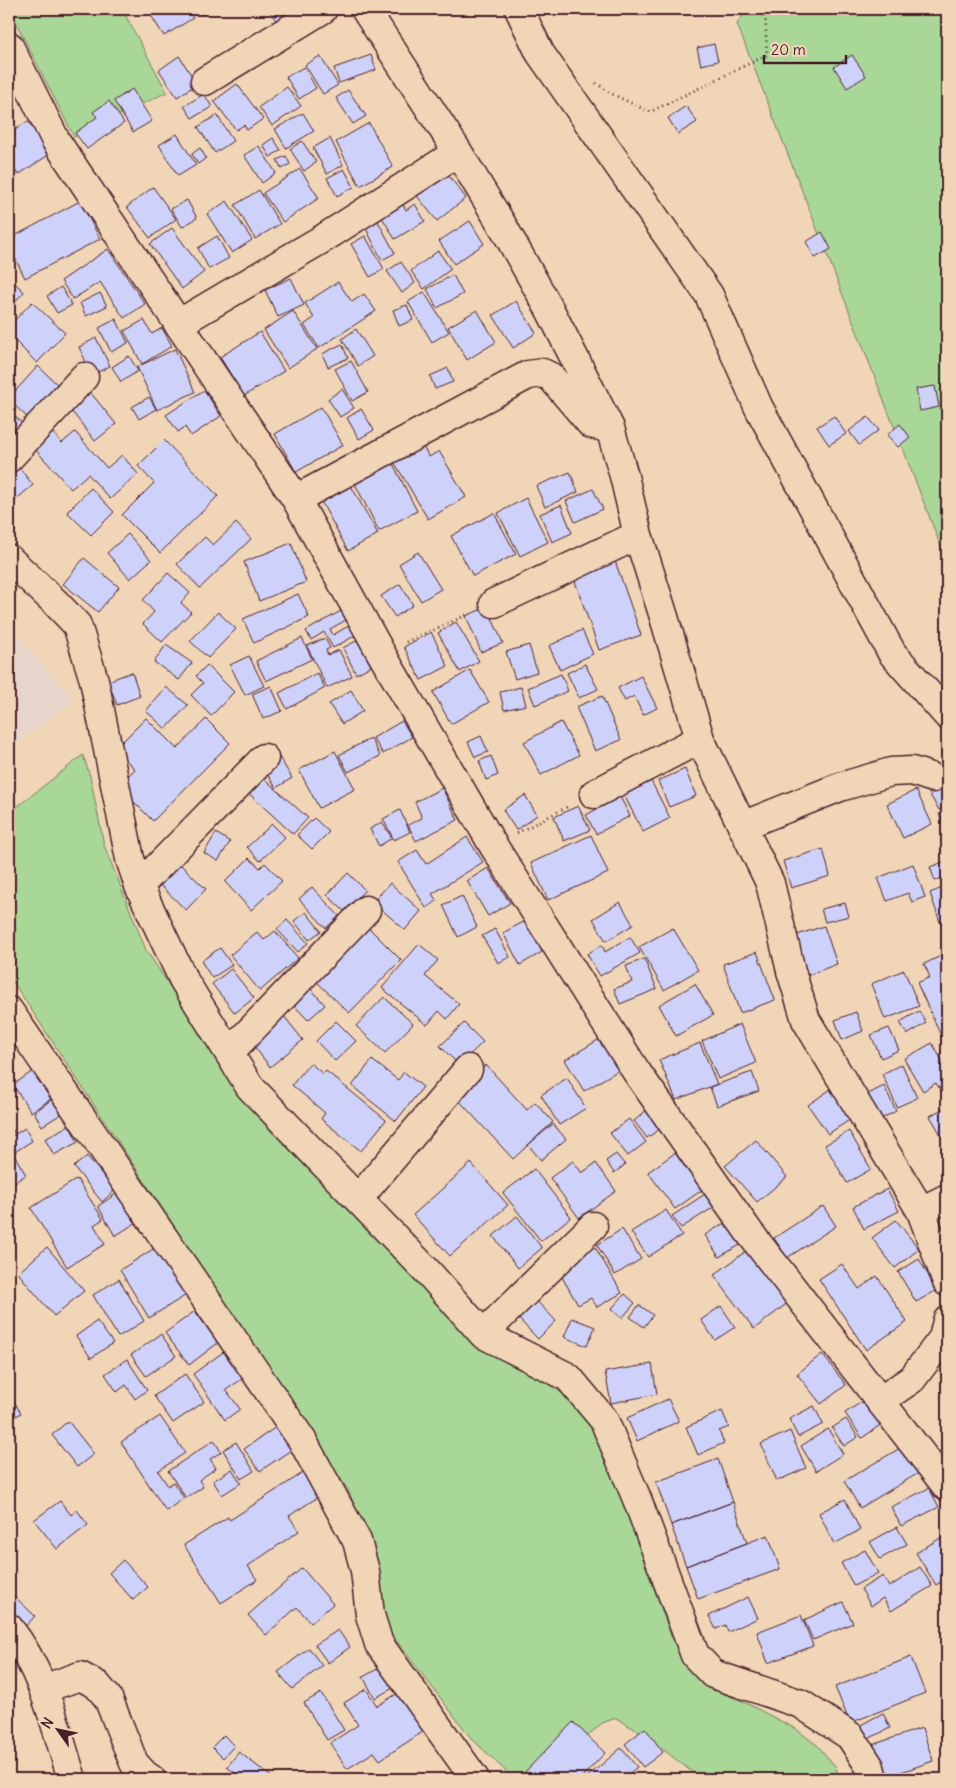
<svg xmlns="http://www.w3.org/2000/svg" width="956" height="1788" font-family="Delius,sans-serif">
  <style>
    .built { fill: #e6d5cb }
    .green { fill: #a8d797; stroke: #797b61 }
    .building { fill: #ced2fb; stroke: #4a1f2b }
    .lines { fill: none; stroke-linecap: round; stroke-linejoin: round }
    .minor-casing { stroke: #4a1f2b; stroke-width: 31 }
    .major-casing { stroke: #4a1f2b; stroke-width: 31 }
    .path { stroke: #4a1f2b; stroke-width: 3; stroke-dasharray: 1 4; stroke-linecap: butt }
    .minor { stroke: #f0d6b7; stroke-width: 28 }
    .major { stroke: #f0d6b7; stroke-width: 28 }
  </style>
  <rect width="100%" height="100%" fill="#f0d6b7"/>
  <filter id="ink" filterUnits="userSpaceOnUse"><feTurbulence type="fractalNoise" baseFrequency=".02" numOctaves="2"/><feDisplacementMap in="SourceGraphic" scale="10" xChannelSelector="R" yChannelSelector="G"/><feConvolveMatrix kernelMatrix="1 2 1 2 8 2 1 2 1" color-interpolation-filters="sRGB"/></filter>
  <g filter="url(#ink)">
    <!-- built -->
    <path class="built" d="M9 626 74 700 9 749Z"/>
    <!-- green -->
    <path class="green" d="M9 9H122L167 92 74 137Z
      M747 9H947V562L737 24Z
      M83 755 90 776 104 845 146 950 246 1101 275 1134 314 1171 432 1298 479 1347 547 1383 581 1406 601 1438 671 1636 691 1668 707 1687 742 1701 796 1729 818 1746 835 1766 840 1779H701L646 1736 616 1718 602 1723 540 1779H514L471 1738 389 1631 371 1546 348 1490 9 976V813Z"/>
    <!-- building -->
    <path class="building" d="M147 9H187L193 18 164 36Z
      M198 9H214L201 15Z
      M269 9H293L298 16 280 27Z
      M714 44 718 61 701 65 697 48Z
      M371 55 376 70 339 83 334 68Z
      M852 55 866 76 847 88 834 67Z
      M179 56 197 84 177 97 159 70Z
      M320 56 338 85 323 94 305 65Z
      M304 67 316 88 299 99 286 77Z
      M237 84 263 119 247 130 244 125 236 130 214 101Z
      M287 87 301 106 272 126 259 107Z
      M132 89 152 121 133 132 114 101Z
      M348 90 366 116 353 124 336 98Z
      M204 94 212 107 192 118 184 106Z
      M109 101 124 123 87 149 75 133 97 117 93 112Z
      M686 106 697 122 678 134 668 118Z
      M303 113 314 131 286 148 275 129Z
      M217 115 233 141 215 153 198 127Z
      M28 121 50 154 18 175 9 161V134Z
      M369 123 393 167 360 186 336 142Z
      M177 134 196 165 178 176 159 145Z
      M273 138 281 150 270 157 263 145Z
      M330 138 343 165 327 174 313 148Z
      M302 141 316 162 304 171 290 149Z
      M259 146 276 173 262 183 244 155Z
      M200 148 206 158 198 164 192 154Z
      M286 156 290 164 282 169 277 160Z
      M443 168 466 198 437 221 413 191Z
      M300 169 319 198 283 222 263 193Z
      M344 169 354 187 337 196 327 178Z
      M153 187 176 219 150 238 127 207Z
      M259 190 280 224 255 239 235 205Z
      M398 196 406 210 415 204 425 221 395 239 377 209Z
      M187 200 197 218 182 227 171 209Z
      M80 201 100 239 25 278 9 246V239Z
      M227 201 252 240 232 253 207 214Z
      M373 212 395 253 382 260 361 219Z
      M470 221 484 244 454 264 439 241Z
      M172 228 204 272 182 289 150 244Z
      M822 232 831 249 815 258 806 242Z
      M217 236 229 258 209 269 198 248Z
      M365 236 384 269 370 277 351 244Z
      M108 249 145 304 124 318 100 282 73 299 61 281Z
      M438 251 451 269 424 289 411 271Z
      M401 262 415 283 402 293 387 271Z
      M453 275 463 294 437 308 427 289Z
      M9 277 24 292 9 308Z
      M291 278 304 305 278 317 265 290Z
      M338 282 352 302 364 294 376 311 319 348 304 325 314 318 305 303Z
      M61 287 72 305 57 313 47 296Z
      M424 292 449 332 432 342 408 302Z
      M100 293 107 306 86 316 80 303Z
      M516 301 536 333 513 348 493 315Z
      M32 302 65 333 37 363 9 335V326Z
      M407 305 413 320 399 326 393 310Z
      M477 310 496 342 467 360 448 327Z
      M293 311 317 349 288 368 264 330Z
      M116 319 128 343 111 352 99 328Z
      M144 320 152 334 162 328 172 346 142 364 124 331Z
      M356 329 373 356 358 366 342 339Z
      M260 332 284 371 244 396 220 357Z
      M96 338 110 366 92 375 79 347Z
      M342 344 348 358 328 367 322 354Z
      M175 349 195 392 157 410 137 367Z
      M129 356 138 371 121 382 112 367Z
      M351 361 368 392 352 401 335 369Z
      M38 366 59 386 28 418 9 400V398Z
      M448 368 453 382 435 389 430 376Z
      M935 386 939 407 920 411 916 389Z
      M342 389 354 408 340 417 328 399Z
      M204 390 221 416 191 436 185 427 178 432 166 415Z
      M90 392 116 424 95 441 69 408Z
      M149 397 156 409 139 419 132 407Z
      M321 407 343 445 296 472 275 434Z
      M361 409 374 430 359 439 347 418Z
      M12 414 22 423 9 438V418Z
      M834 416 846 434 829 445 817 427Z
      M868 417 879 430 859 445 849 431Z
      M900 424 910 437 898 447 887 435Z
      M52 432 62 443 75 432 107 468 122 455 138 474 110 499 88 474 71 489 34 448Z
      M418 438 429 457 439 451 466 497 428 519 390 455Z
      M164 440 218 496 160 553 122 515 154 483 138 466Z
      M388 454 417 511 379 531 350 474Z
      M13 460 33 485 13 502 9 497V464Z
      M570 472 578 492 545 507 536 486Z
      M345 475 378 534 348 551 316 492Z
      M91 488 114 512 91 535 67 512Z
      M593 489 603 509 575 522 566 501Z
      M526 498 548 542 520 556 498 513Z
      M561 505 572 533 552 542 540 514Z
      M494 513 516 554 473 576 451 536Z
      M236 523 251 539 200 588 177 564 205 537 213 545Z
      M128 534 151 560 130 579 107 553Z
      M291 543 306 582 259 601 244 562Z
      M418 552 441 589 421 601 399 564Z
      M613 555 641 635 599 650 571 570Z
      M84 558 119 587 98 612 63 584Z
      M168 573 190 593 181 603 191 612 162 642 143 624 154 612 143 600Z
      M400 584 413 605 395 617 381 596Z
      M298 594 309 617 254 643 243 619Z
      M487 607 503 643 481 652 466 616Z
      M341 611 346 620 330 629 333 635 350 625 356 635 333 648 324 632 311 640 306 631Z
      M218 612 236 629 208 658 190 641Z
      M456 622 479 661 460 672 438 633Z
      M582 630 593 654 560 670 549 646Z
      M431 632 448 666 421 680 404 647Z
      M302 638 312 659 266 681 256 661Z
      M325 638 330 648 326 650 328 655 339 650 352 676 327 688 307 646Z
      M358 640 371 666 356 674 343 648Z
      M166 645 192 663 179 680 154 662Z
      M529 645 537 672 515 679 506 652Z
      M249 656 264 686 245 695 230 665Z
      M585 664 598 689 579 698 567 673Z
      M207 665 234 692 211 716 191 695 203 683 196 676Z
      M470 670 489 702 451 724 433 692Z
      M132 672 140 696 117 705 108 681Z
      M317 673 325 688 287 709 279 693Z
      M561 674 568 691 535 705 528 688Z
      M641 676 657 708 643 715 634 696 625 701 618 688Z
      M271 686 282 711 263 719 252 694Z
      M166 687 188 705 166 729 146 711Z
      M521 687 526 705 504 710 500 692Z
      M351 690 363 711 342 724 329 704Z
      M602 696 621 740 595 751 576 707Z
      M146 718 177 749 206 719 230 743 153 821 118 786 135 769 115 749Z
      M402 721 412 737 383 754 373 738Z
      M561 722 579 755 541 775 524 742Z
      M481 736 488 752 475 757 468 742Z
      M371 738 380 756 348 772 339 755Z
      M335 751 355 789 319 808 299 770Z
      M491 756 498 775 486 780 479 761Z
      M279 757 292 778 276 788 263 767Z
      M685 769 696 796 669 807 658 781Z
      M259 774 308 818 293 834 245 790Z
      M947 777V805L939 810 927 790Z
      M651 781 670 818 643 832 624 795Z
      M442 788 458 820 416 841 408 825 422 818 415 802Z
      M916 790 932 824 903 838 887 804Z
      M525 795 537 815 516 830 503 810Z
      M620 797 630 816 596 834 586 815Z
      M578 806 590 830 564 841 554 817Z
      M400 810 410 832 394 840 383 819Z
      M947 811V826L944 827 939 814Z
      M314 818 329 832 312 849 297 835Z
      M382 822 392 838 379 846 370 829Z
      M272 824 285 837 260 861 247 847Z
      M216 833 230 842 218 861 204 853Z
      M591 835 608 873 548 900 531 863Z
      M467 837 483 862 432 894 437 901 426 908 398 862 417 850 426 864Z
      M823 849 830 876 791 888 783 861Z
      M249 858 260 868 265 863 282 881 251 910 225 882Z
      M946 861 947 876 935 881 930 867Z
      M180 864 206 889 186 910 160 885Z
      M913 864 925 897 912 902 908 893 887 901 878 878Z
      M488 868 510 903 488 916 467 881Z
      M348 873 365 890 344 911 327 895Z
      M390 883 421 911 405 930 373 902Z
      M947 886V919L940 922 930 893Z
      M312 887 339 916 326 928 299 899Z
      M462 896 477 927 458 937 443 905Z
      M620 902 633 925 606 941 593 919Z
      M845 903 849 916 825 922 821 909Z
      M306 912 321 931 309 940 294 921Z
      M287 920 308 943 298 952 277 929Z
      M525 921 542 952 520 965 503 933Z
      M824 926 837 964 808 975 794 936Z
      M369 928 401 960 349 1013 309 974 337 946 344 953Z
      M673 928 698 970 664 990 639 947Z
      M495 929 510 957 498 963 482 936Z
      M275 931 298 958 260 991 230 955 257 932 264 940Z
      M630 937 640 953 600 976 587 954 602 945 605 952Z
      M419 944 438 960 425 976 459 1004 447 1019 439 1011 427 1025 382 988Z
      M220 948 232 965 212 978 201 961Z
      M757 952 775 1000 740 1013 723 964Z
      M947 953V1049L917 983 930 977 924 964Z
      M644 959 657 989 620 1004 614 989 632 982 626 966Z
      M231 969 254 998 235 1013 212 984Z
      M904 970 919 1006 885 1019 871 984Z
      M305 982 325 1005 308 1020 288 999Z
      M695 984 713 1015 676 1036 659 1005Z
      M384 997 413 1024 385 1053 356 1026Z
      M280 1011 303 1040 270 1067 247 1037Z
      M919 1011 926 1023 907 1035 900 1022Z
      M856 1012 863 1031 842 1040 835 1020Z
      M336 1021 356 1041 335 1061 316 1041Z
      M464 1023 483 1042 459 1065 440 1046Z
      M740 1024 756 1063 718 1079 702 1041Z
      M889 1028 899 1050 881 1058 871 1035Z
      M603 1037 622 1068 584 1091 565 1060Z
      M700 1043 717 1084 676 1100 659 1060Z
      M932 1043 947 1069V1091L943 1094 936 1083 923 1091 904 1059Z
      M372 1060 398 1080 404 1072 423 1087 396 1121 352 1086Z
      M310 1063 323 1074 326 1071 386 1120 361 1151 321 1119 325 1113 292 1085Z
      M902 1064 917 1098 897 1107 882 1074Z
      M486 1065 527 1110 535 1102 553 1122 513 1159 454 1095Z
      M33 1071 51 1099 31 1112 13 1085Z
      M752 1072 759 1091 717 1106 710 1087Z
      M567 1078 586 1108 559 1125 541 1095Z
      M884 1086 896 1111 881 1119 868 1094Z
      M831 1089 851 1119 828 1134 808 1105Z
      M54 1098 63 1113 42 1126 34 1112Z
      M947 1106V1145L930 1116Z
      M647 1110 660 1129 647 1138 634 1121Z
      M629 1119 646 1142 628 1156 610 1133Z
      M9 1124 14 1132 9 1136Z
      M553 1124 566 1139 541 1160 528 1145Z
      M69 1125 78 1142 54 1155 45 1139Z
      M25 1128 32 1141 13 1153 26 1175 10 1185 9 1183V1138Z
      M849 1131 871 1169 847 1183 825 1145Z
      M756 1140 787 1177 757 1202 725 1166Z
      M675 1153 702 1190 675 1209 648 1172Z
      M616 1154 625 1165 614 1173 606 1161Z
      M87 1156 115 1190 102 1202 74 1167Z
      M573 1161 582 1173 596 1163 616 1191 579 1218 550 1178Z
      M471 1163 508 1205 450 1256 413 1215Z
      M534 1169 571 1217 541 1241 503 1193Z
      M77 1179 103 1219 94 1225 105 1244 67 1267 31 1208Z
      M887 1189 899 1211 864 1229 853 1207Z
      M119 1192 137 1222 115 1236 98 1206Z
      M705 1194 714 1207 681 1228 672 1216Z
      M823 1206 836 1226 787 1258 774 1238Z
      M666 1210 682 1235 648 1257 631 1232Z
      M517 1216 542 1248 518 1268 493 1236Z
      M896 1220 919 1249 895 1268 872 1238Z
      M726 1222 740 1245 719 1257 705 1235Z
      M622 1229 641 1259 615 1275 597 1245Z
      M158 1246 188 1294 149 1318 120 1270Z
      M47 1247 84 1291 54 1316 18 1273Z
      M595 1247 622 1293 597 1307 591 1298 578 1305 558 1270Z
      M749 1249 789 1302 754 1329 714 1275Z
      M919 1259 937 1290 916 1302 898 1272Z
      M842 1264 859 1289 877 1276 907 1322 866 1350 819 1279Z
      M119 1279 144 1321 118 1337 93 1295Z
      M529 1293 556 1321 538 1339 511 1311Z
      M625 1294 635 1303 622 1318 611 1309Z
      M639 1305 653 1315 644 1327 630 1317Z
      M721 1306 735 1327 715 1340 701 1320Z
      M195 1311 218 1343 189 1365 165 1333Z
      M572 1318 595 1327 587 1346 564 1337Z
      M97 1321 113 1343 91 1358 76 1336Z
      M161 1334 176 1356 146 1376 131 1355Z
      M226 1350 245 1377 226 1390 240 1409 225 1420 193 1374Z
      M822 1354 846 1385 821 1404 797 1374Z
      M127 1359 147 1390 135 1399 126 1385 117 1392 105 1374Z
      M652 1364 657 1394 611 1403 605 1372Z
      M185 1374 204 1402 173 1423 154 1396Z
      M9 1393 21 1413 9 1421Z
      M668 1399 679 1421 637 1441 627 1418Z
      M866 1399 883 1423 862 1438 845 1413Z
      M814 1406 823 1424 798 1437 789 1419Z
      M722 1411 729 1427 719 1431 724 1443 698 1455 686 1427Z
      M160 1416 185 1453 158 1471 168 1486 173 1482 184 1498 166 1511 121 1442Z
      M846 1419 858 1437 844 1446 832 1428Z
      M68 1421 94 1454 77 1467 52 1435Z
      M276 1427 291 1450 260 1471 244 1449Z
      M828 1429 843 1454 816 1471 801 1446Z
      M790 1431 806 1468 777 1481 761 1444Z
      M214 1440 221 1452 210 1459 216 1468 199 1480 203 1487 186 1498 168 1471Z
      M236 1442 254 1471 241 1479 223 1450Z
      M907 1444 922 1471 860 1508 844 1481Z
      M718 1459 733 1502 671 1525 656 1482Z
      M232 1469 241 1483 222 1495 213 1481Z
      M309 1469 324 1493 289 1516 299 1531 248 1566 257 1580 221 1603 184 1545 228 1517 230 1520Z
      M929 1488 939 1507 901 1526 891 1507Z
      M845 1499 860 1530 834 1544 819 1513Z
      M60 1501 71 1515 77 1510 88 1525 57 1549 34 1520Z
      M733 1502 747 1543 686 1566 671 1525Z
      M897 1527 907 1544 880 1559 870 1542Z
      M947 1534V1578L936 1585 916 1553Z
      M768 1535 780 1569 698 1599 686 1566Z
      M865 1550 878 1573 854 1586 841 1563Z
      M123 1560 148 1587 133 1600 109 1573Z
      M920 1567 932 1586 891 1611 883 1598 871 1606 861 1589 883 1576 889 1587Z
      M302 1568 333 1604 311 1623 297 1607 266 1635 248 1615Z
      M13 1595 35 1616 22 1630 9 1617V1599Z
      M748 1597 758 1618 728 1632 725 1625 716 1629 709 1616Z
      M843 1602 853 1623 813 1640 804 1620Z
      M801 1615 813 1646 768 1663 757 1632Z
      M338 1630 350 1647 328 1663 315 1645Z
      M309 1648 322 1666 292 1689 278 1672Z
      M911 1657 925 1693 850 1723 835 1687Z
      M381 1667 393 1688 375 1698 363 1677Z
      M366 1689 377 1706 403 1690 427 1729 380 1760 374 1752 347 1769 330 1743 358 1725 344 1703Z
      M321 1693 344 1730 327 1740 304 1703Z
      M883 1713 890 1728 862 1742 855 1728Z
      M573 1722 605 1753 580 1779H531L524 1773Z
      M645 1728 663 1752 643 1767 625 1744Z
      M922 1728 933 1761 881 1779 869 1746Z
      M224 1735 234 1746 223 1758 212 1747Z
      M621 1748 637 1767 623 1779H589L587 1777Z
      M239 1752 274 1779H243L227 1767Z"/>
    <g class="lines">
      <!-- minor casing -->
      <g class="minor-casing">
        <path id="minor" d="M365 9 458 152 504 228 550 310 610 428 624 476 638 535 664 617 700 739 770 883 791 971 806 1020 921 1211 947 1282
          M519 9 540 53 709 295 759 408 892 653 947 715
          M205 81 323 9
          M178 324 324 238 458 152
          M9 458 84 377
          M296 499 528 375 543 373 551 377 591 424 608 428
          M9 559 55 602 77 625 94 680 130 859 139 886 183 979 250 1087 427 1271 483 1334 568 1377 604 1420 637 1499 695 1655 713 1674 801 1704 850 1736 870 1767 873 1779
          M494 603 638 535
          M594 794 700 739
          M742 826 840 787 891 772 912 771 933 778
          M139 886 264 758
          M9 1011 302 1440 357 1541 365 1571 370 1615 379 1644 475 1779
          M229 1053 366 910
          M358 1199 468 1069
          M921 1211 947 1198
          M483 1334 593 1226
          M880 1401 912 1379 943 1338 947 1321
          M9 1628C43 1670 56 1728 72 1779
          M43 1689 80 1676 97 1685 108 1698 134 1763 145 1775 151 1779"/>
      </g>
      <!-- major casing -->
      <g class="major-casing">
        <path id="major" d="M9 46 56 141 296 499 381 653 493 845 636 1071 749 1232 947 1487"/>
      </g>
      <!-- path -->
      <path class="path" d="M596 83 612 94 650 112 767 55 765 9
        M406 642 469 614
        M517 833 569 806"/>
      <!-- minor -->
      <use href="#minor" class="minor"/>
      <!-- major -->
      <use href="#major" class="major"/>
    </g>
  </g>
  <!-- margin -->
  <rect width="956" height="1788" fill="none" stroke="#f0d6b7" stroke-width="30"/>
  <rect x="15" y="15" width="926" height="1758" fill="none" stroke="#4a1f2b" stroke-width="2" filter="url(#ink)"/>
  <!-- north arrow -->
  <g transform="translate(58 1730) rotate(303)" stroke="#f0d6b7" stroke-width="4" paint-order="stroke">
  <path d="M0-4L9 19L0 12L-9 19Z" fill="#4a1f2b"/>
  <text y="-8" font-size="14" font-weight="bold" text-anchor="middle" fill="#4a1f2b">N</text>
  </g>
  <!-- scale -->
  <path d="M764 55v8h82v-8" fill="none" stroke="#4a1f2b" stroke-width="2.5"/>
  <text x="771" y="55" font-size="15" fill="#4a1f2b" stroke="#f0d6b7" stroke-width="4" paint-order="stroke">20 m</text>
</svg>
